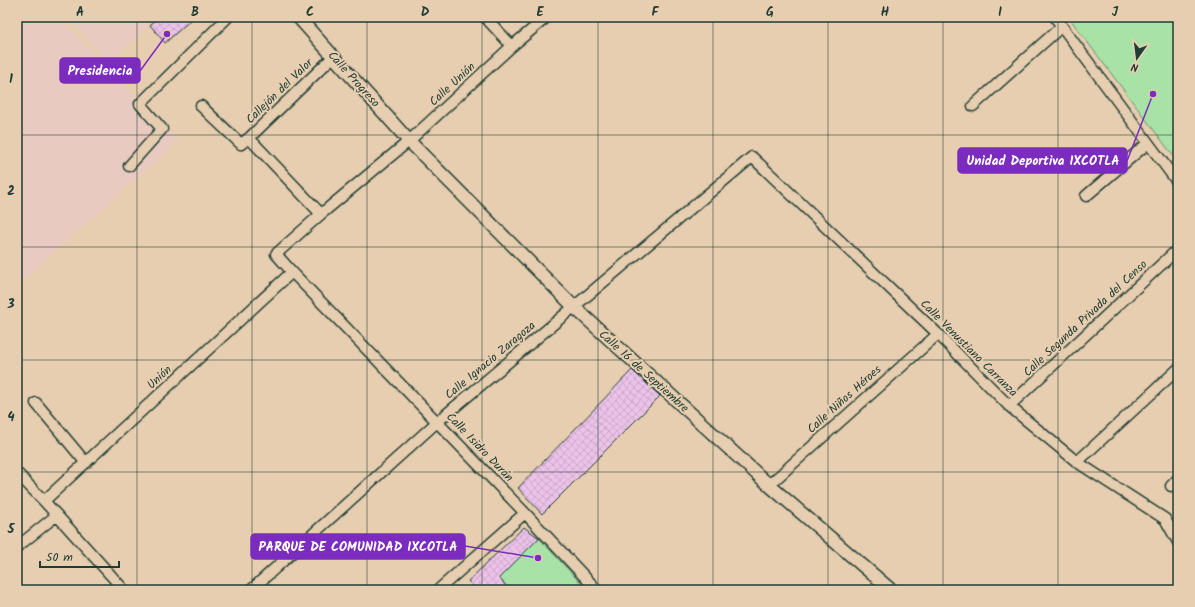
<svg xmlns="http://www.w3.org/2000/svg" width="1195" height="607" font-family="Kalam,sans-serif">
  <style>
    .built { fill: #e9cac1 }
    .green { fill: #a8e2a7; stroke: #64906e }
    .building { fill: url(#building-cross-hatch); stroke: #1f3d34 }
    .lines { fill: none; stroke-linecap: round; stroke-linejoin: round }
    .minor-casing { stroke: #1f3d34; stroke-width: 13 }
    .tertiary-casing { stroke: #1f3d34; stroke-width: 15 }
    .minor { stroke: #e8ceb0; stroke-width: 10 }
    .tertiary { stroke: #e8ceb0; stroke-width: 12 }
    .grid { fill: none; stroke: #1f3d34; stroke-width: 1; stroke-opacity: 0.55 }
    .labels { text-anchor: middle; stroke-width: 4; stroke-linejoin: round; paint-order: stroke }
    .street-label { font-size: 12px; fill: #1f3d34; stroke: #e8ceb0 }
    .leader { fill: none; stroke: #7b2cbf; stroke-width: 1.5 }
    .callout-dot { fill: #7b2cbf; stroke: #e8ceb0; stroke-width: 1.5 }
    .callout { fill: #7b2cbf; stroke: #7b2cbf; stroke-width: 1.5 }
    .callout-label { font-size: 13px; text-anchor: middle; font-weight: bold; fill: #fff }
    .neatline { fill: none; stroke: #1f3d34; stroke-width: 1.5 }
    .grid-label { font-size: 13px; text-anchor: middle; font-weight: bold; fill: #1f3d34 }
  </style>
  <defs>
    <pattern id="building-cross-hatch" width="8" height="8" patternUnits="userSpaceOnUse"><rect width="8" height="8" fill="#ecc2e9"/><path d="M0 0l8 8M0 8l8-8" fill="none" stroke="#caa8c8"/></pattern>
  </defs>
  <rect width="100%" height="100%" fill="#e8ceb0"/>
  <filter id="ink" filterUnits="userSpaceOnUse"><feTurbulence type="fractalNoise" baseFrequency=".025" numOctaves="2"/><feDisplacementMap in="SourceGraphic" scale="8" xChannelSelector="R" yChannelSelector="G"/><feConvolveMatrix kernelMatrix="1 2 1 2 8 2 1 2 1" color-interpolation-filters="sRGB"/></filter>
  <g filter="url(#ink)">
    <!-- built -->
    <path class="built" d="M17 17H59L178 141 17 285V40L19 38 17 36Z
      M68 17H157L110 62Z"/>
    <!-- green -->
    <path class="green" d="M1069 17H1178V162L1076 27Z
      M539 538 587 590H510L499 578Z"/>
    <!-- building -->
    <path class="building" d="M158 17H194L165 43 150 25Z
      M632 370 660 396 542 514 518 488Z
      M524 527 539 538 499 578 510 590H477L468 581Z"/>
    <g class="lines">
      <!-- minor casing -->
      <g class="minor-casing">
        <path id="minor" d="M485 17 512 46
          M547 17 512 46 409 141 321 214 276 254 292 272 525 513 597 590
          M1055 17 1178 183
          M201 106 241 144 249 138 334 56
          M973 106 1062 26
          M249 138 321 214
          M129 166 162 129 140 104 228 17
          M1086 196 1148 143
          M36 403 86 463
          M1009 406 1178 249
          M1077 462 1178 369
          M17 473 44 501 124 590
          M769 485 938 334
          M1171 486 1178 479
          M44 501 292 272
          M17 547 57 515
          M251 590 437 422 752 157 938 334 1009 406 1077 462 1165 519 1178 542
          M438 590 525 513"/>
      </g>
      <!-- tertiary casing -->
      <g class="tertiary-casing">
        <path id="tertiary" d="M298 17 409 141 573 306 769 485 891 590"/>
      </g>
      <!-- minor -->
      <use href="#minor" class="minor"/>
      <!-- tertiary -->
      <use href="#tertiary" class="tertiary"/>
    </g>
  </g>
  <!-- grid -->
  <path class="grid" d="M137 17V590M252 17V590M367 17V590M482 17V590M598 17V590M713 17V590M828 17V590M943 17V590M1058 17V590M17 135H1178M17 247H1178M17 360H1178M17 472H1178"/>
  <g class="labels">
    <!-- street labels -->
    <g class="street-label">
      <text transform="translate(354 79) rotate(48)" y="4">Calle Progreso</text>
      <text transform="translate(452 84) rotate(-43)" y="4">Calle Unión</text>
      <text transform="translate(279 91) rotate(-44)" y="4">Callejón del Valor</text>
      <text transform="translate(1085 318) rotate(-43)" y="4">Calle Segunda Privada del Censo</text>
      <text transform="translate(969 348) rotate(45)" y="4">Calle Venustiano Carranza</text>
      <text transform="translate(490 360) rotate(-40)" y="4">Calle Ignacio Zaragoza</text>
      <text transform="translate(644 371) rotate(42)" y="4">Calle 16 de Septiembre</text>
      <text transform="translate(159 377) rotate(-43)" y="4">Unión</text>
      <text transform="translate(844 399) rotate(-42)" y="4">Calle Niños Héroes</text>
      <text transform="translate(480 447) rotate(46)" y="4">Calle Isidro Durán</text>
    </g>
  </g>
  <!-- callouts -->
  <path class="leader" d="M167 34L140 71M1153 94L1127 161M538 558L465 546"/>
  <g class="callout-dot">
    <circle cx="167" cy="34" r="4"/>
    <circle cx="1153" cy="94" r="4"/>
    <circle cx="538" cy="558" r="4"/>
  </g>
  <g class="callout">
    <rect x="60" y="58" width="80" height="25" rx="4"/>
    <rect x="958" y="148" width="169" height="25" rx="4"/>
    <rect x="251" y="534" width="214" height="25" rx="4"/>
  </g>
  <g class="callout-label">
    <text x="100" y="75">Presidencia</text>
    <text x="1043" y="165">Unidad Deportiva IXCOTLA</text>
    <text x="358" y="551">PARQUE DE COMUNIDAD IXCOTLA</text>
  </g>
  <!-- margin -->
  <rect width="1195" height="607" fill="none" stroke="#e8ceb0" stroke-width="44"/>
  <!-- north arrow -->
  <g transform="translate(1137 58) rotate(194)" stroke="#e8ceb0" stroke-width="3" paint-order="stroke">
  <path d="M0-3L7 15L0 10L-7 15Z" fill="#1f3d34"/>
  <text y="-6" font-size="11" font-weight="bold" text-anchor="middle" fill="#1f3d34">N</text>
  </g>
  <!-- scale -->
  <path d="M40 561v6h79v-6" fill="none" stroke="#1f3d34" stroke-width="2"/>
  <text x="46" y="561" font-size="12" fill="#1f3d34" stroke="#e8ceb0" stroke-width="3" paint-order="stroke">50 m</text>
  <rect x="22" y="22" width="1151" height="563" class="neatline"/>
  <g class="grid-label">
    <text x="80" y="16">A</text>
    <text x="195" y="16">B</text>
    <text x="310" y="16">C</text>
    <text x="425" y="16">D</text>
    <text x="540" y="16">E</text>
    <text x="655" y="16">F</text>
    <text x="770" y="16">G</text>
    <text x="885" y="16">H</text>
    <text x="1000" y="16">I</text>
    <text x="1115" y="16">J</text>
    <text x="11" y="83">1</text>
    <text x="11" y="195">2</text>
    <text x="11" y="308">3</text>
    <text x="11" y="421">4</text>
    <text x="11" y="533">5</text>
  </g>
</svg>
